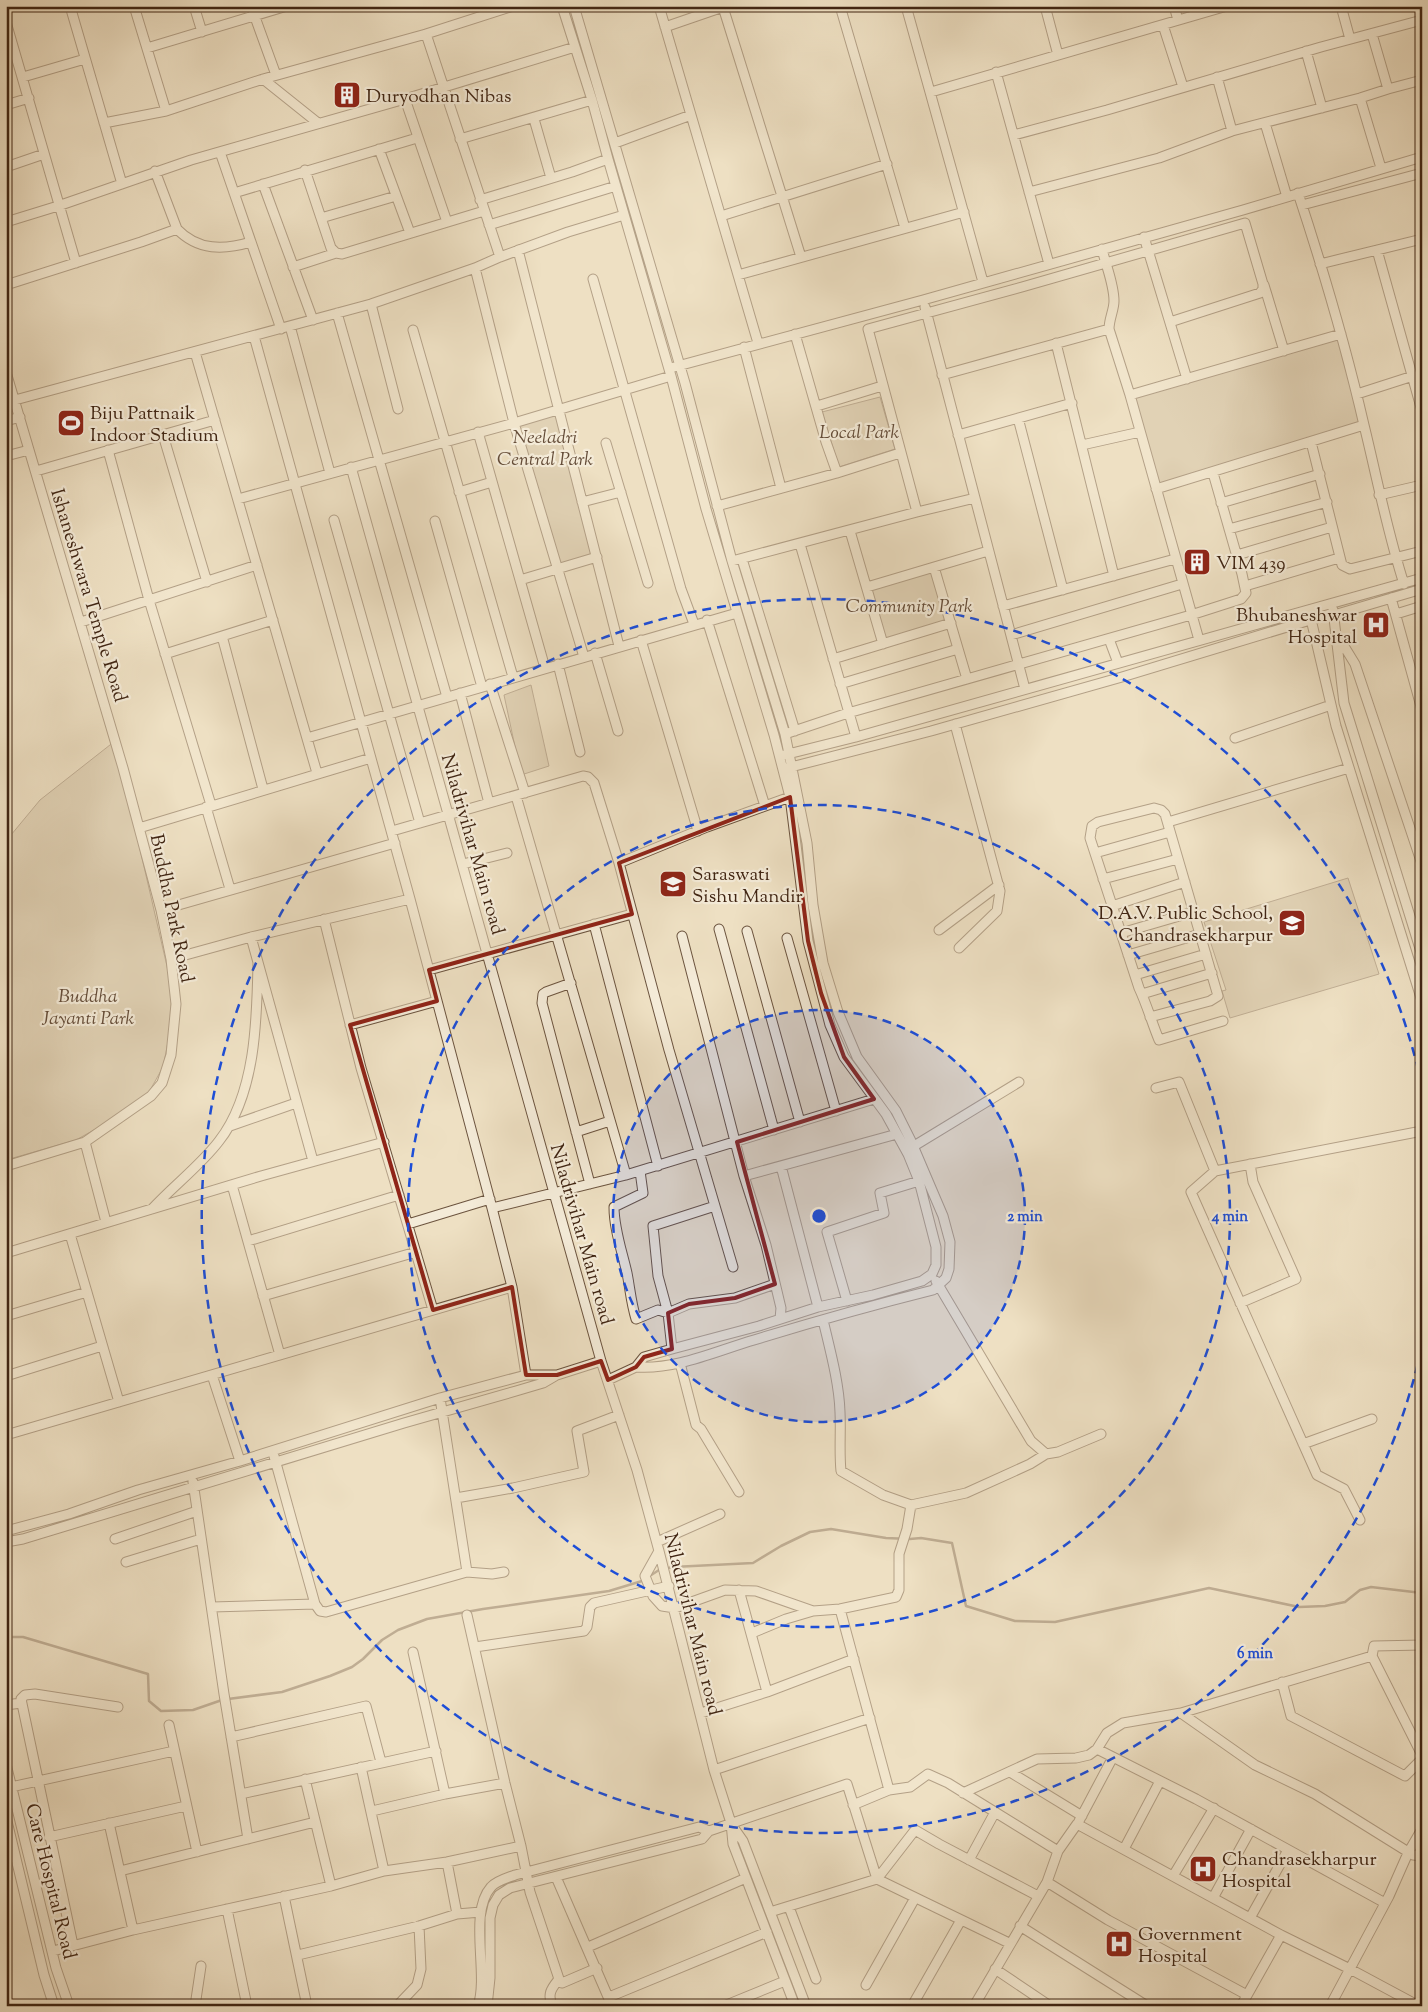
<svg xmlns="http://www.w3.org/2000/svg" width="1428" height="2012" font-family="'Sorts Mill Goudy',serif">
  <style>
    .green { fill: #d0c0a5; stroke: #88725c }
    .lines { fill: none; stroke-linecap: round; stroke-linejoin: round }
    .stream { stroke: #856f59; stroke-width: 2.5 }
    .minor-casing { stroke: #6c543f; stroke-width: 11 }
    .minor { stroke: #f4ebd8; stroke-width: 9 }
    .marked { fill: none; stroke: #8f2418; stroke-width: 4; stroke-linejoin: round }
    .ring { fill: none; stroke: #1d4ed8; stroke-width: 2.5; stroke-dasharray: 9 6 }
    .labels { text-anchor: middle; stroke-width: 4.5; stroke-linejoin: round; paint-order: stroke }
    .poi-label { font-size: 19px; fill: #402513; stroke: #f4ebd8; text-anchor: start }
    .park-label { font-size: 19px; font-style: italic; fill: #644c38; stroke: #f4ebd8 }
    .street-label { font-size: 19px; fill: #402513; stroke: #f4ebd8 }
    .centre { fill: #1d4ed8; stroke: #f4ebd8; stroke-width: 2.5 }
    .ring-label { font-size: 15px; text-anchor: middle; font-weight: bold; fill: #1d4ed8; stroke: #f4ebd8; stroke-width: 4.5; stroke-linejoin: round; paint-order: stroke }
  </style>
  <rect width="100%" height="100%" fill="#eee0c3"/>
  <filter id="stains"><feTurbulence type="fractalNoise" baseFrequency=".004" numOctaves="4"/><feColorMatrix values="0 0 0 0 .2 0 0 0 0 .09 0 0 0 0 .02 0 0 0 .5 -.17"/></filter>
  <radialGradient id="worn" r=".72"><stop offset=".6" stop-color="#630" stop-opacity="0"/><stop offset="1" stop-color="#630" stop-opacity=".3"/></radialGradient>
  <!-- green -->
  <path class="green" d="M1340 336 1364 425 1156 489 1130 395Z
    M880 397 895 449 839 467 822 412Z
    M559 410 597 557 558 569 514 423Z
    M934 567 951 623 883 644 867 587Z
    M531 685 549 766 521 775 504 695Z
    M115 741 172 988 170 1032 163 1067 149 1092 110 1121 76 1140 6 1160V841L40 800Z
    M1348 878 1379 974 1230 1018 1222 991 1226 990 1204 922Z"/>
  <g class="lines">
    <!-- stream -->
    <path class="stream" d="M6 1637H23L148 1674 149 1701 161 1711 193 1710 222 1700
      M228 1699 282 1692 330 1676 352 1667 363 1659 382 1640 398 1630 427 1619 483 1609 609 1591 642 1581 659 1570 673 1567 753 1563 781 1546 810 1532 831 1529 886 1538 910 1539 921 1538 952 1543 966 1606 1015 1621 1055 1622 1209 1588 1299 1607 1325 1606 1345 1602 1360 1590 1371 1587 1422 1593"/>
    <!-- minor casing -->
    <g class="minor-casing">
      <path id="minor" d="M70 6 122 184
        M134 6 166 111
        M194 6 202 32
        M251 6 276 75
        M562 6 592 100 608 159 671 376 706 509 774 735 790 797 808 941 830 1025 844 1057 886 1114 908 1154 919 1181 936 1247V1265L932 1274 922 1281 873 1295 818 1307 759 1326 672 1349 644 1357 636 1367 608 1380
        M574 6 685 383 732 561 785 734 807 843 813 905 823 963 838 1012 857 1057 896 1111 911 1141 943 1216 950 1242 949 1269 946 1278 933 1290C873 1305 813 1322 754 1340 716 1351 676 1370 636 1367
        M659 6 758 343
        M840 6 905 228
        M906 6 983 282
        M1045 6 1058 55
        M1174 6 1178 20
        M1341 6 1350 39
        M723 7 801 257
        M6 22 76 263
        M1163 25 1183 87
        M665 27 726 6
        M426 34 500 257
        M1372 34 1388 89
        M147 48 287 6
        M1306 51 1322 108
        M996 72 1049 264
        M23 77 85 59
        M1217 77 1232 131
        M263 79 318 123
        M931 92 1227 6
        M1360 98 1381 168
        M405 99 447 222
        M6 105 29 98
        M534 119 551 178
        M104 123 166 111 263 79 426 34 513 6
        M1265 123 1287 197
        M1014 135 1107 110 1321 47 1422 20
        M460 139 592 100
        M615 143 691 115
        M379 149 410 233
        M220 152 281 329
        M6 167 44 154
        M305 170 331 248 336 253 342 254 484 211
        M155 171 177 229C198 251 224 250 251 242
        M263 184 313 320
        M1029 192 1159 158 1232 131 1360 98 1388 89 1422 80
        M234 193 417 138
        M1298 193C1323 269 1346 347 1364 425 1377 478 1387 531 1404 584
        M480 200 572 172 608 159
        M1302 205 1422 173
        M721 216 887 164
        M321 218 396 196
        M6 222 58 206 191 160 405 99 575 47
        M489 225 616 186
        M1144 237 1187 379
        M1102 249C1106 266 1114 284 1114 301 1114 310 1109 319 1109 329L1130 395 1199 640
        M518 250 619 646
        M1377 250 1422 411
        M1320 264 1422 239
        M293 267 336 253
        M475 268 514 423 584 657
        M738 275 964 212
        M593 279 681 589 694 624
        M6 285 141 242 177 229
        M1264 285 1284 351
        M371 304 398 409
        M925 307 1025 689
        M337 313 447 697
        M290 326 330 473
        M413 330 513 677
        M795 334 826 442 837 473
        M254 336 410 899 492 1208 512 1287 526 1375
        M1056 343 1114 576
        M744 347 781 488
        M195 352 317 773
        M674 367 923 300 1243 210 1422 157
        M6 372 123 768 161 910 171 959 176 1004 171 1055 162 1083 151 1096 85 1142 6 1166
        M942 375 1109 329
        M1357 394 1413 376
        M1130 395 1341 334
        M15 400 371 304 475 268 500 257 568 232 624 215
        M817 406 882 386
        M1018 418 1063 590
        M6 421 20 417
        M478 432 545 668
        M163 435 207 582
        M958 435 1072 403
        M1311 442 1342 565 1350 569 1422 551
        M606 443 648 583
        M1082 445 1140 432
        M108 450 149 600 211 805
        M6 456 29 450
        M351 467 601 1361 637 1470 659 1551 714 1770 731 1823 733 1844 795 2006
        M36 471 215 420
        M1156 489 1364 425
        M459 492 492 482
        M1379 495 1422 485
        M238 499 514 423 671 376
        M582 502 621 492
        M1221 503 1320 474
        M717 506 837 473 900 453
        M917 512 868 329 1022 287 1245 223 1263 284V289L1260 293 1170 322
        M334 520 420 823
        M435 521 482 687
        M1229 529 1327 502
        M850 531 883 644
        M800 544 856 737
        M1237 555 1332 527
        M742 559 795 731
        M732 561 917 512 975 498
        M934 567 967 679
        M520 580 597 557
        M1245 586 1339 558
        M867 587 988 551
        M1391 598 1422 710
        M1003 606 1175 559
        M1333 610 1344 703 1422 955
        M1396 614 1422 606
        M1310 615 1336 726 1422 1001
        M707 620 765 806
        M81 622 257 565
        M1011 635 1182 584
        M222 636 263 789
        M1109 639 1118 663
        M641 640 698 831
        M1337 640 1344 646 1355 664 1422 864
        M595 653 618 731
        M165 654 273 620
        M833 659 951 623
        M558 664 580 752
        M490 684 525 793
        M840 684 958 649
        M460 693 489 803
        M955 724 1000 891 997 911 959 948
        M785 734 848 713 1191 615 1241 599 1246 593 1242 574 1213 473
        M307 738 737 613
        M1235 738 1331 705
        M784 755 856 737 1422 578
        M787 768 931 731 1122 677 1330 614 1334 615 1422 589
        M516 796 626 1175
        M206 807 230 889
        M1168 822 1349 768
        M139 828 371 758
        M392 831 583 776 588 777 594 783 619 863 669 1050 733 1267
        M1095 853 1170 832
        M619 863 707 827 790 797
        M463 864 507 853
        M1103 879 1178 859
        M1112 906 1185 882
        M161 910 395 843
        M324 919 361 1068 433 1310
        M594 924 658 1166
        M719 929 774 1130
        M939 930 999 885
        M747 931 800 1122
        M1121 933 1193 912
        M682 936 744 1176 766 1245 781 1308 780 1319
        M251 937 313 1161
        M787 938 836 1111
        M1128 955 1200 934
        M171 959 251 937 410 899
        M429 970 632 914
        M1135 975 1206 954
        M571 983 546 992 543 994 542 1003 590 1184
        M1142 994 1212 973
        M1150 1017 1210 1001 1218 996 1165 814 1161 810 1154 808 1098 822 1092 826 1090 838 1139 988C1147 1005 1152 1023 1159 1040L1223 1021
        M350 1025 437 1001
        M1156 1088 1179 1082 1215 1171
        M230 1126 296 1103
        M576 1132 610 1121
        M85 1142 106 1222
        M914 1146 1019 1082
        M781 1166 818 1307
        M640 1171 643 1193 614 1207C614 1229 622 1251 627 1273 630 1288 631 1303 636 1319L658 1310 668 1313 672 1349
        M744 1176 897 1134
        M232 1185 280 1355
        M715 1206 653 1226 658 1276 668 1313 689 1304 735 1298 775 1284
        M492 1208 626 1175 874 1099
        M152 1209C174 1185 200 1166 219 1141 256 1094 257 1018 258 962
        M408 1224 490 1199
        M70 1234 119 1402
        M248 1241 399 1195
        M6 1253 261 1176 384 1142
        M936 1281 1031 1441 1046 1454 1058 1452 1101 1434
        M263 1296 416 1252
        M847 1301 827 1232 884 1213 880 1193 919 1181
        M1240 1303 1296 1279 1253 1182 1250 1164
        M6 1316 87 1292
        M823 1320C830 1350 839 1382 840 1412 841 1432 839 1451 841 1471L883 1495 911 1505 966 1493 1030 1464 1046 1454
        M680 1363 696 1425 701 1429 739 1492
        M212 1375 240 1461
        M6 1376 102 1346
        M440 1398 467 1572
        M6 1435 512 1287
        M1303 1444 1372 1419
        M274 1456 315 1604 320 1611 326 1612 467 1572 492 1574 504 1572
        M193 1482 224 1694 248 1839
        M456 1498 513 1488 584 1472 577 1431 619 1415
        M1360 1520 1344 1489 1317 1475 1191 1192 1215 1171 1422 1131
        M6 1531 69 1514 138 1490 240 1461 440 1398 526 1375H557L601 1361
        M115 1539 197 1511
        M6 1542 23 1539 404 1423 516 1391 543 1383 555 1376
        M657 1542 720 1514
        M659 1551 645 1576 653 1596 662 1606 675 1608 725 1590 756 1591 813 1611 840 1609 896 1597 899 1590V1554L907 1529 911 1505
        M126 1562 201 1539
        M739 1590 767 1692
        M212 1607 315 1604
        M840 1609 889 1790
        M467 1615 505 1783 521 1846 530 1892 559 1979 562 1983 597 1968
        M752 1633 786 1619 813 1611
        M1422 1645 1374 1646 1372 1656 1422 1755
        M475 1647 584 1631 587 1627 590 1607 594 1603 669 1586
        M413 1652 445 1794
        M1282 1682 1291 1716 1405 1776 1422 1759
        M6 1705 21 1703
        M701 1713 767 1692 854 1659
        M1181 1713 1255 1765 1315 1794 1413 1855 1422 1856
        M169 1725 197 1852
        M231 1737 366 1706 381 1762
        M1097 1749 1196 1799 1385 1903
        M6 1764 56 1968 69 2006
        M361 1767 384 1871
        M714 1770 870 1718
        M1010 1772 1082 1816
        M305 1779 331 1886
        M11 1787 174 1751
        M963 1793 1037 1759 1076 1758 1089 1755 1097 1749 1107 1733 1123 1723 1181 1713 1372 1656
        M241 1794 436 1751
        M853 1805 889 1790 910 1787 928 1774 948 1783 1058 1851
        M372 1811 445 1794 505 1783
        M6 1817 44 1975 54 2006
        M1079 1821 1113 1757
        M109 1823 133 1930
        M731 1824 743 1841 806 2006
        M49 1837 186 1806
        M1124 1849 1160 1781
        M969 1860 995 1812
        M447 1862 457 1914
        M120 1871 315 1822
        M1173 1876 1214 1808
        M556 1877 612 2006
        M1047 1882 1108 1920 1247 1995
        M284 1896 307 2006
        M1213 1898 1251 1829
        M789 1907 816 1979
        M227 1909 247 2006
        M770 1912 877 1879 1009 1943
        M1250 1918 1288 1850
        M1020 1926 1147 2006
        M1281 1935 1350 1969 1419 2006
        M73 1945 21 1699 25 1695 35 1694 118 1707
        M588 1947 746 1878
        M53 1951 133 1930 331 1886 384 1871 447 1862 521 1846
        M298 1955 419 1926 457 1914 481 1912
        M995 1969 1050 2006
        M866 1985 915 1898
        M609 1997 767 1932
        M195 2006 201 1966
        M397 2006 417 1985 421 1969 419 1926
        M478 2006C489 1974 468 1913 491 1887 496 1881 507 1878 515 1875L699 1827 709 1831
        M487 2006 490 1978V1918L493 1905 499 1895 510 1888 702 1839 709 1831 847 1784 877 1879 915 1830 939 1844 1038 1896
        M552 2006C547 1993 552 1988 559 1979
        M724 2006 785 1981
        M912 2006 961 1920
        M974 2006 1047 1882 1058 1851 1077 1824 1281 1935 1241 2006
        M1330 2006 1389 1896 1408 1853 1422 1829"/>
    </g>
    <!-- minor -->
    <use href="#minor" class="minor"/>
  </g>
  <!-- marked area -->
  <path d="M0 0H1428V2012H0ZM790 797 808 941 821 993 844 1057 874 1099 737 1142 775 1284 735 1298 689 1304 668 1313 672 1349 644 1357 636 1367 608 1380 601 1361 557 1375H526L512 1287 433 1310 350 1025 437 1001 429 970 632 914 619 863Z" fill="#eee0c3" fill-opacity=".55" fill-rule="evenodd"/>
  <path class="marked" d="M790 797 808 941 821 993 844 1057 874 1099 737 1142 775 1284 735 1298 689 1304 668 1313 672 1349 644 1357 636 1367 608 1380 601 1361 557 1375H526L512 1287 433 1310 350 1025 437 1001 429 970 632 914 619 863Z"/>
  <!-- distance rings -->
  <circle cx="819" cy="1216" r="206" fill="#1d4ed8" fill-opacity=".12"/>
  <g class="ring">
    <circle cx="819" cy="1216" r="206"/>
    <circle cx="819" cy="1216" r="411"/>
    <path d="M1421 1350A617 617 0 1 1 1421 1082"/>
  </g>
  <!-- icons -->
  <defs>
    <g id="building-square" transform="scale(1.4375)"><rect x="-9" y="-9" width="18" height="18" rx="4" fill="#8f2418" stroke="#f4ebd8"/><path d="M-4-6H4V6H1V3H-1V6H-4ZM-2.5-4.3h1.7v1.8h-1.7ZM.8-4.3h1.7v1.8H.8ZM-2.5-1h1.7V.8h-1.7ZM.8-1h1.7V.8H.8Z" fill="#fff"/></g>
    <g id="stadium-square" transform="scale(1.4375)"><rect x="-9" y="-9" width="18" height="18" rx="4" fill="#8f2418" stroke="#f4ebd8"/><path d="M0-5a6.5 5 0 1 0 0 10a6.5 5 0 1 0 0-10ZM-3.5-1.8h7v3.6h-7Z" fill="#fff"/></g>
    <g id="hospital-square" transform="scale(1.4375)"><rect x="-9" y="-9" width="18" height="18" rx="4" fill="#8f2418" stroke="#f4ebd8"/><path d="M-5-5h3v3.5h4V-5h3V5h-3V1.5h-4V5h-3Z" fill="#fff"/></g>
    <g id="school-square" transform="scale(1.4375)"><rect x="-9" y="-9" width="18" height="18" rx="4" fill="#8f2418" stroke="#f4ebd8"/><path d="M0-5L7-2L0 1L-7-2ZM-4 1L0 2.5L4 1V4Q0 6-4 4Z" fill="#fff"/></g>
  </defs>
  <g fill-rule="evenodd">
    <use href="#building-square" x="347" y="95"/>
    <use href="#stadium-square" x="71" y="423"/>
    <use href="#building-square" x="1197" y="562"/>
    <use href="#hospital-square" x="1376" y="625"/>
    <use href="#school-square" x="673" y="884"/>
    <use href="#school-square" x="1292" y="923"/>
    <use href="#hospital-square" x="1203" y="1869"/>
    <use href="#hospital-square" x="1119" y="1944"/>
  </g>
  <g class="labels">
    <!-- poi labels -->
    <g class="poi-label">
      <text x="366" y="102">Duryodhan Nibas</text>
      <text x="90" y="419">Biju Pattnaik<tspan x="90" dy="22">Indoor Stadium</tspan></text>
      <text x="1216" y="569">VIM 439</text>
      <text x="1357" y="621" text-anchor="end">Bhubaneshwar<tspan x="1357" dy="22">Hospital</tspan></text>
      <text x="692" y="880">Saraswati<tspan x="692" dy="22">Sishu Mandir</tspan></text>
      <text x="1273" y="919" text-anchor="end">D.A.V. Public School,<tspan x="1273" dy="22">Chandrasekharpur</tspan></text>
      <text x="1222" y="1865">Chandrasekharpur<tspan x="1222" dy="22">Hospital</tspan></text>
      <text x="1138" y="1940">Government<tspan x="1138" dy="22">Hospital</tspan></text>
    </g>
    <!-- park labels -->
    <g class="park-label">
      <text x="859" y="438">Local Park</text>
      <text x="545" y="443">Neeladri<tspan x="545" dy="22">Central Park</tspan></text>
      <text x="909" y="612">Community Park</text>
      <text x="88" y="1002">Buddha<tspan x="88" dy="22">Jayanti Park</tspan></text>
    </g>
    <!-- street labels -->
    <g class="street-label">
      <text transform="translate(90 595) rotate(73)" y="7">Ishaneshwara Temple Road</text>
      <text transform="translate(474 844) rotate(74)" y="7">Niladrivihar Main road</text>
      <text transform="translate(173 908) rotate(78)" y="7">Buddha Park Road</text>
      <text transform="translate(583 1234) rotate(74)" y="7">Niladrivihar Main road</text>
      <text transform="translate(694 1624) rotate(76)" y="7">Niladrivihar Main road</text>
      <text transform="translate(52 1881) rotate(76)" y="7">Care Hospital Road</text>
    </g>
  </g>
  <circle cx="819" cy="1216" r="8" class="centre"/>
  <g class="ring-label">
    <text x="1025" y="1221">2 min</text>
    <text x="1230" y="1221">4 min</text>
    <text x="1255" y="1658">6 min</text>
  </g>
  <!-- margin -->
  <rect width="1428" height="2012" fill="none" stroke="#eee0c3" stroke-width="25"/>
  <rect x="8" y="8" width="1413" height="1997" fill="none" stroke="#402513" stroke-width="2.5"/>
  <rect x="12" y="12" width="1403" height="1987" fill="none" stroke="#402513"/>
  <rect width="100%" height="100%" filter="url(#stains)"/>
  <rect width="100%" height="100%" fill="url(#worn)"/>
</svg>
